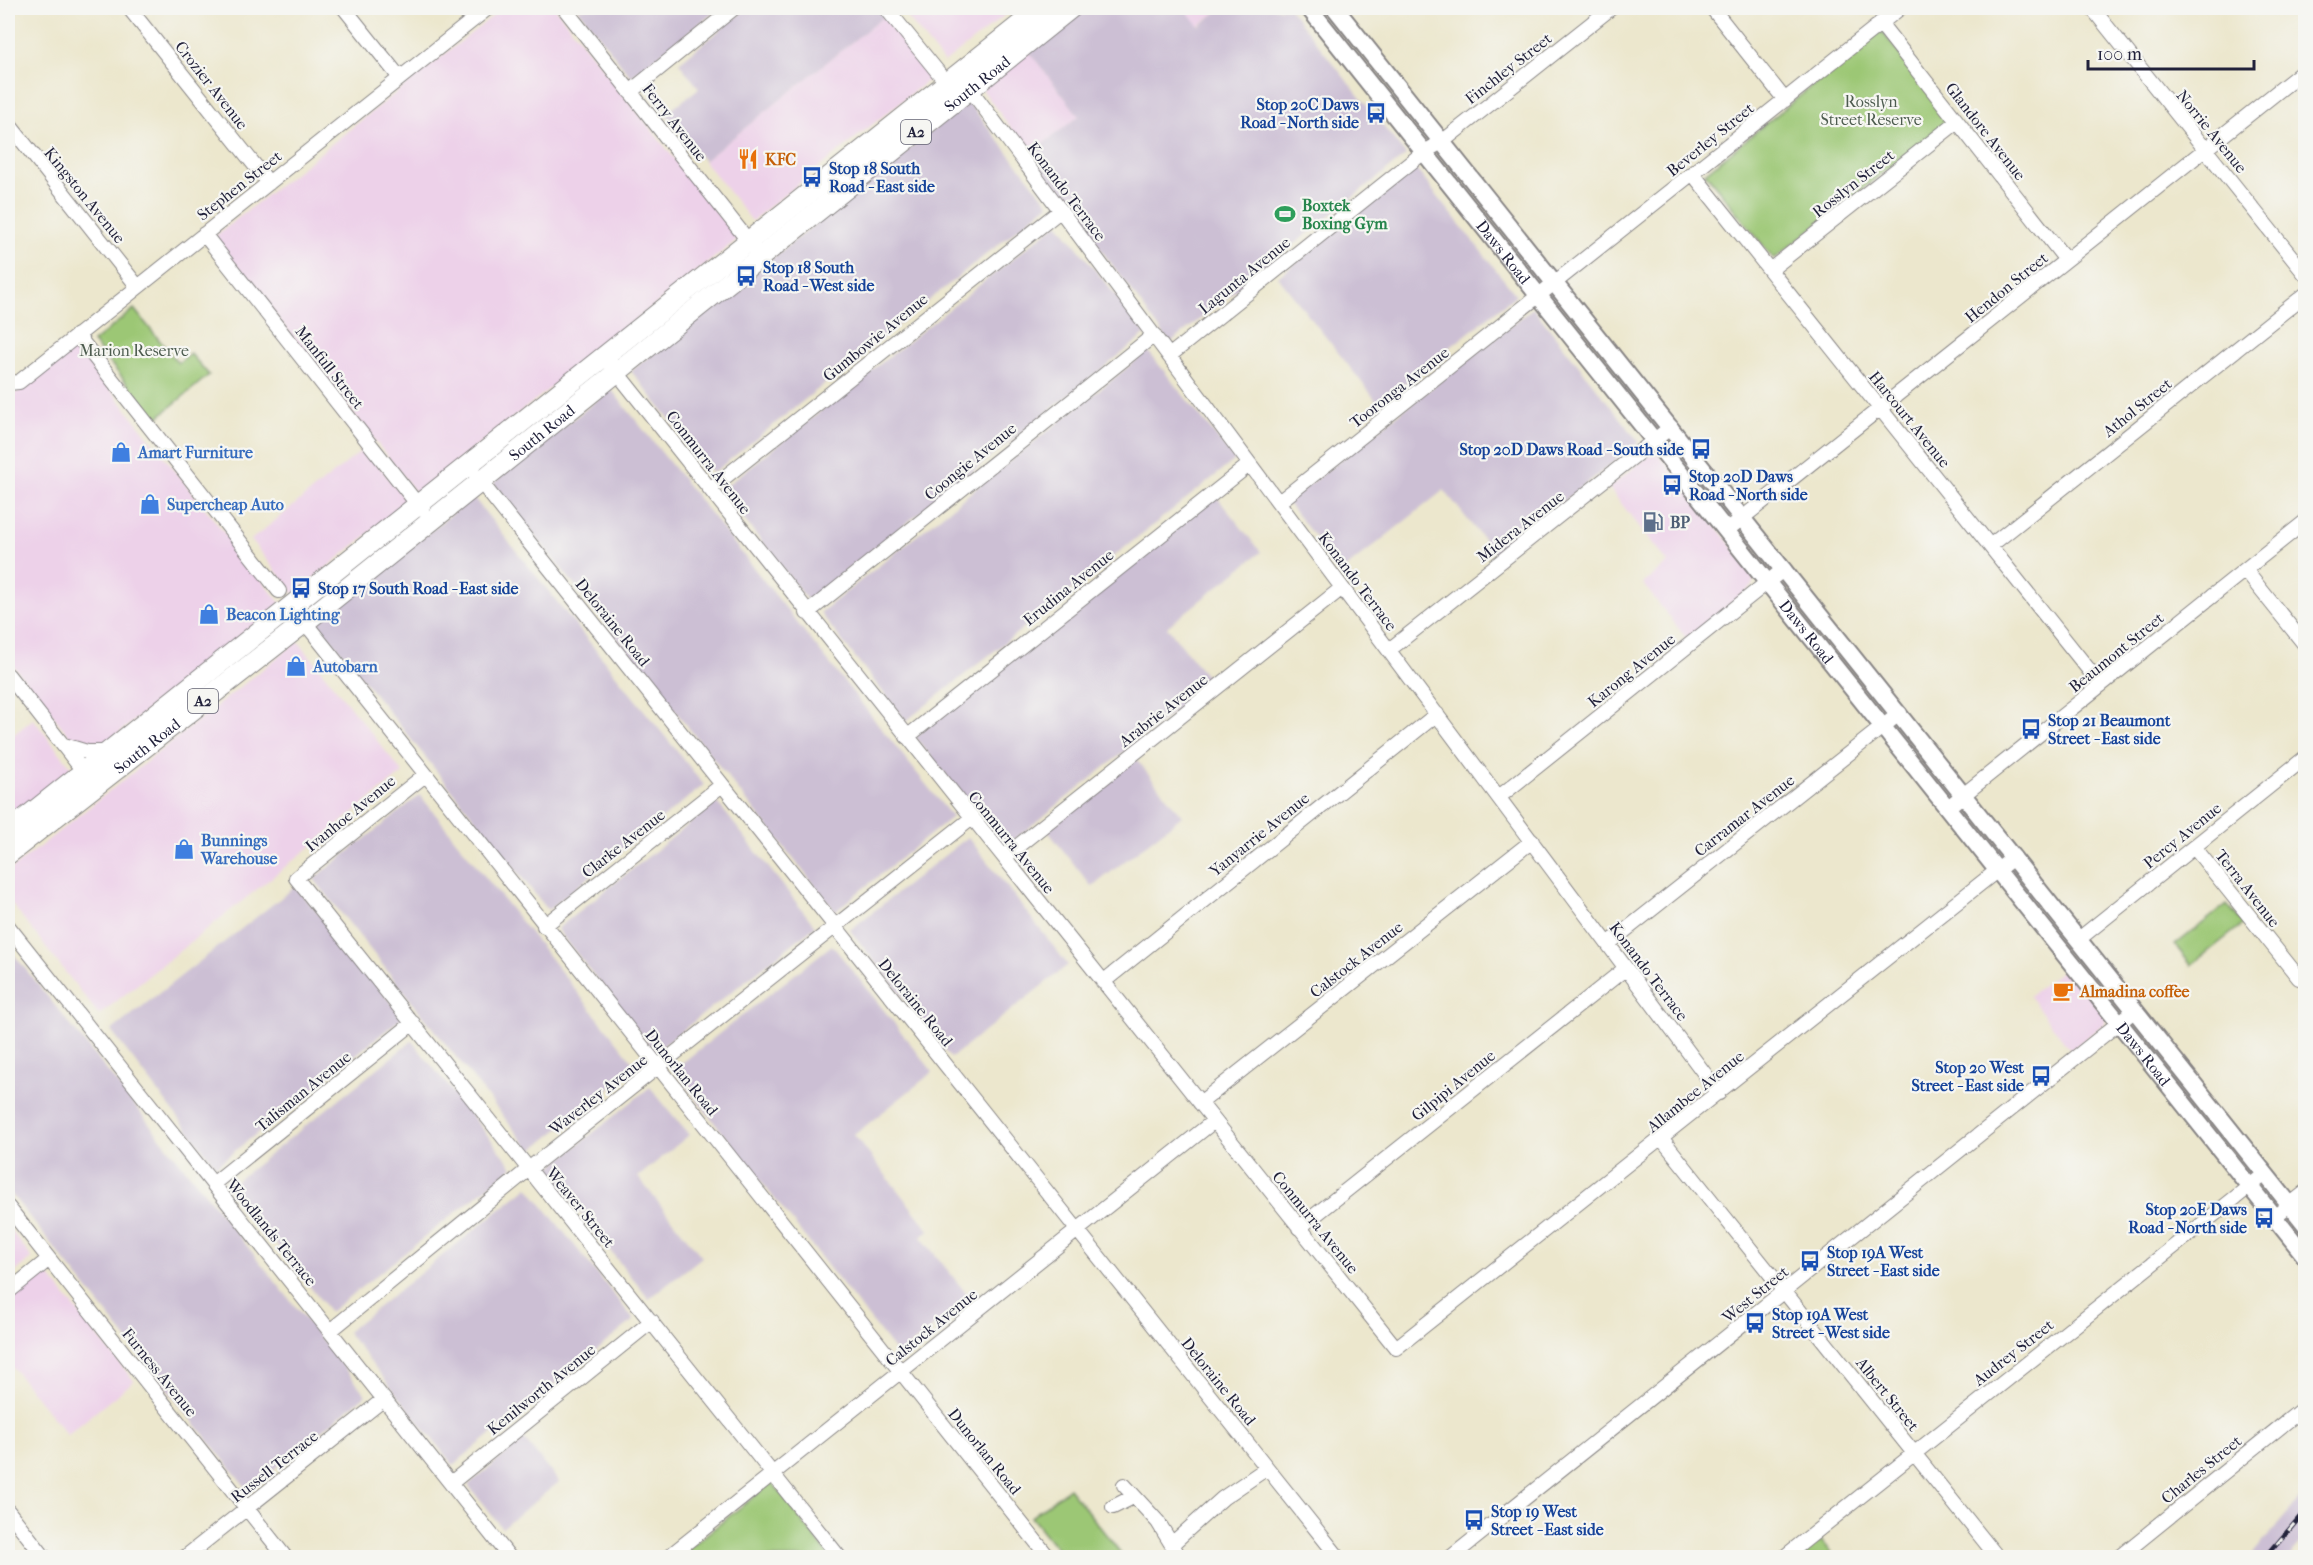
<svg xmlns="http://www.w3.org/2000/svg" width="2313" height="1565" font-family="'IM FELL French Canon',serif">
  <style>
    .built { fill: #edd1e9 }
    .industrial { fill: #ccbfd4 }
    .green { fill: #9cc775; stroke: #5f7458; stroke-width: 1.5 }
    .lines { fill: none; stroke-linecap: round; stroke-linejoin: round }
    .minor-casing { stroke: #878484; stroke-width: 16 }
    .major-casing { stroke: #878484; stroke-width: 20 }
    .highway-casing { stroke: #878484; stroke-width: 22 }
    .minor { stroke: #fff; stroke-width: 14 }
    .major { stroke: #fff; stroke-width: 16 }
    .highway { stroke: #fff; stroke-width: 20 }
    .rail-casing { stroke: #22223b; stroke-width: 5 }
    .rail { stroke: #f6f6f2; stroke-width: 3; stroke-dasharray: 9; stroke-linecap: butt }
    .labels { text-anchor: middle; stroke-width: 4.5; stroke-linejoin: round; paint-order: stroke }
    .shield { fill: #f6f6f2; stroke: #626272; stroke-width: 1.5 }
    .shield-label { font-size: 15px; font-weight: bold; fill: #22223b }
    .street-label { font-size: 16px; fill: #22223b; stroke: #f6f6f2 }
    .park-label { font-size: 16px; fill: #4d5c4f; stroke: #f6f6f2 }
    .transit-label { font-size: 16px; font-weight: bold; fill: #164399; stroke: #f6f6f2; text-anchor: start }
    .food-label { font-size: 16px; font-weight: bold; fill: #c56008; stroke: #f6f6f2; text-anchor: start }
    .leisure-label { font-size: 16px; font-weight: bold; fill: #27864d; stroke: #f6f6f2; text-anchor: start }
    .shop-label { font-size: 16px; font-weight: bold; fill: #366cbe; stroke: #f6f6f2; text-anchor: start }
    .service-label { font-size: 16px; font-weight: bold; fill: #4e5e75; stroke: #f6f6f2; text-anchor: start }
  </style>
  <rect width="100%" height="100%" fill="#f6f6f2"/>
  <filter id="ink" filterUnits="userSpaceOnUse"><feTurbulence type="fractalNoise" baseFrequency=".0167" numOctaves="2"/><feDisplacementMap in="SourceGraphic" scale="12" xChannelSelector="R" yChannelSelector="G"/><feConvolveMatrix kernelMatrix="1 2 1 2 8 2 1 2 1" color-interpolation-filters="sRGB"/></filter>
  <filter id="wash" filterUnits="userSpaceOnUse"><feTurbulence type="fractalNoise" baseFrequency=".008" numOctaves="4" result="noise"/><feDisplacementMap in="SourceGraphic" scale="24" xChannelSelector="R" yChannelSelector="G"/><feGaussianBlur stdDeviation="1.35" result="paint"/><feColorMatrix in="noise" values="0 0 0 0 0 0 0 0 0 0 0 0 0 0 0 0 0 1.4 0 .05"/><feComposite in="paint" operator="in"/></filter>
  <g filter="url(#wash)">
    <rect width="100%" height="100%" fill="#ece7cd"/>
    <!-- built -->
    <path class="built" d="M503 8H555L738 239 417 494 214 237Z
      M900 8H1014L944 63Z
      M1184 8H1222L1198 26Z
      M884 16 932 77 752 221 704 161Z
      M1027 49 1079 116 1030 154 981 88Z
      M76 346 281 604 105 744 70 737 8 659V399Z
      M365 448 408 502 294 594 251 540Z
      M1651 454 1659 455 1754 574 1753 586 1687 639 1643 584 1668 563 1609 488Z
      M298 641 403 773 99 1015 8 899V872Z
      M33 719 72 768 8 819V739Z
      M2066 967 2105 1015V1023L2071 1050 2029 996Z
      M8 1227 32 1258 8 1278Z
      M46 1272 134 1381 67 1435 8 1362V1303Z"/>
    <!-- industrial -->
    <path class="industrial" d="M577 8H720L631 77Z
      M747 8H876L884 16 704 161 666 114 699 88 679 63Z
      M1080 8H1184L1199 26 1222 8H1289L1406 155 1170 343 1030 154 1079 116 1027 49Z
      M968 102 1049 204 713 473 631 371Z
      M1415 168 1516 295 1379 404 1278 277Z
      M1058 223 1146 334 808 601 721 490Z
      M1533 308 1639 442 1496 555 1444 490 1342 571 1287 502Z
      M1148 351 1235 460 906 721 820 613Z
      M611 389 952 817 835 911 493 483Z
      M1216 496 1261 552 1167 627 1211 682 1004 848 915 737Z
      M473 497 704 785 548 910 317 622Z
      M1136 759 1182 816 1092 887 1047 830Z
      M420 795 637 1067 531 1151 314 879Z
      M717 802 815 926 655 1052 557 929Z
      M968 837 1068 965 951 1058 850 930Z
      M296 886 403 1017 216 1166 111 1031Z
      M832 945 933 1072 854 1135 929 1230 921 1237 970 1298 898 1355 673 1070Z
      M8 947 366 1395 248 1490 8 1190Z
      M412 1041 513 1167 330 1312 230 1186Z
      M650 1087 689 1135 638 1177 702 1257 649 1299 546 1171Z
      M528 1187 634 1320 453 1465 347 1332Z
      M524 1439 559 1482 502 1528 468 1485Z
      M2305 1493V1539L2289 1557H2250Z"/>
    <!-- green -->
    <path class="green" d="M1881 30 1950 119 1774 259 1705 173Z
      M134 309 178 363 190 353 209 375 156 419 93 342Z
      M2227 904 2243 924 2191 965 2175 945Z
      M772 1482 831 1558H677Z
      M1069 1488 1124 1557H1063L1031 1517Z
      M1819 1538 1834 1557 1794 1558Z"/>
  </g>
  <g filter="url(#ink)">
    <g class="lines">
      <!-- minor casing -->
      <g class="minor-casing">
        <path id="minor" d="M129 8 269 183
          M344 8 400 78
          M564 8 754 248
          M886 8 946 82
          M1712 8 1785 100
          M2092 8 2306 275
          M1880 23 2066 260
          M970 89 1719 1093
          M630 92 734 8
          M8 123 138 287
          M1693 174 2101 685
          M204 234 422 510
          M1770 270 1957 122
          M77 335 279 591
          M1169 356 1424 152 1442 142 1611 8
          M611 365 1396 1348 2014 857
          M8 383 19 382 488 8
          M476 476 1339 1558
          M710 489 1061 210
          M1279 502 1900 8
          M1726 531 2306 69
          M1990 546 2306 294
          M2245 570 2306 646
          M291 605 1049 1558
          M807 613 1154 335
          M1389 650 1671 427
          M8 675 88 777
          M907 737 1250 464
          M64 745 87 752H109
          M425 775 296 878 840 1558
          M1499 797 1784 569
          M1947 808 2306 521
          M2194 847 2299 978
          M1004 857 1342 588
          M8 926 510 1558
          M544 926 722 785
          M2079 939 2306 757
          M1608 944 1900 713
          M1103 982 1437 714
          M1200 1103 1532 841
          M1662 1139 1998 1558
          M213 1184 413 1023
          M8 1207 286 1558
          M2274 1217 2306 1192
          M1299 1228 1626 968
          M8 1292 49 1259
          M330 1331 535 1164 972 818
          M451 1483 652 1321
          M1124 1485 1158 1522 1180 1558
          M1113 1507 1133 1497
          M8 1511 45 1558
          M1173 1543 1223 1498 1267 1468
          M184 1558 384 1399
          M667 1558 1214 1121
          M1450 1558 2135 1010
          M1783 1558 2265 1174
          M2118 1558 2306 1406"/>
      </g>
      <!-- major casing -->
      <g class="major-casing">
        <g id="major">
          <path id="s1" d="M1309 8 2306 1257"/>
          <path d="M1335 8 2306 1225"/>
        </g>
      </g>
      <!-- highway casing -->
      <g class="highway-casing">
        <g id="highway">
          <path d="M8 832 1041 8"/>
          <path id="s2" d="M8 854 305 622 1071 8"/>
        </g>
      </g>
      <!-- minor -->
      <use href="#minor" class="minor"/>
      <!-- major -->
      <use href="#major" class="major"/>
      <!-- highway -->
      <use href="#highway" class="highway"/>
      <!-- rail casing -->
      <g class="rail-casing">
        <path id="rail" d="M2265 1558 2306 1510"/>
      </g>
      <!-- rail -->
      <use href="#rail" class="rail"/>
    </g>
  </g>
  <!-- icons -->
  <defs>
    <g id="bus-bare" transform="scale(1.62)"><path d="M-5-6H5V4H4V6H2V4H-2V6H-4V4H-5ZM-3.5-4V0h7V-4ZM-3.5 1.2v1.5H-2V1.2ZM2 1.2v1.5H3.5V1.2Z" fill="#1a4fb4" stroke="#f6f6f2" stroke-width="2.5" paint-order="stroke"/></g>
    <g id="restaurant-bare" transform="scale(1.62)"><path d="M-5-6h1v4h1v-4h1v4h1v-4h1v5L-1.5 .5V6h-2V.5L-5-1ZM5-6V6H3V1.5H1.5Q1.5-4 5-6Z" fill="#e8710a" stroke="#f6f6f2" stroke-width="2.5" paint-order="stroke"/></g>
    <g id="stadium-bare" transform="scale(1.62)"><path d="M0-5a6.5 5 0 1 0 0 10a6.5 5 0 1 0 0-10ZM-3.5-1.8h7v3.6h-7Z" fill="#2e9e5b" stroke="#f6f6f2" stroke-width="2.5" paint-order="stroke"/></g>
    <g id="shop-bare" transform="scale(1.62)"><path d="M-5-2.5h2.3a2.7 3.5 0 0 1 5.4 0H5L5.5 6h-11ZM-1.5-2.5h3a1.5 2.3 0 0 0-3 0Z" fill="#3f7fe0" stroke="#f6f6f2" stroke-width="2.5" paint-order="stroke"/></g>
    <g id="fuel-bare" transform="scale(1.62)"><path d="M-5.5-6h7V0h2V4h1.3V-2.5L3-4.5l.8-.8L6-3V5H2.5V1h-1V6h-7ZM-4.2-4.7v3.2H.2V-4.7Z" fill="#5c6f8a" stroke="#f6f6f2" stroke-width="2.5" paint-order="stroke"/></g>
    <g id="cafe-bare" transform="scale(1.62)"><path d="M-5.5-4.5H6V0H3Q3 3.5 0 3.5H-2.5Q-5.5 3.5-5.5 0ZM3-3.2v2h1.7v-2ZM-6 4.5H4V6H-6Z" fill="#e8710a" stroke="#f6f6f2" stroke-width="2.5" paint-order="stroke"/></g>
  </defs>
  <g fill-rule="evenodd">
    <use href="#bus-bare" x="1376" y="113"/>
    <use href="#restaurant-bare" x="748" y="159"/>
    <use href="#bus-bare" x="812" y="177"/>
    <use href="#stadium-bare" x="1285" y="214"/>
    <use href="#bus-bare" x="746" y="276"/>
    <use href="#bus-bare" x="1701" y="449"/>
    <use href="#shop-bare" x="121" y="452"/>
    <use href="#bus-bare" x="1672" y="485"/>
    <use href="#shop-bare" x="150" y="504"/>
    <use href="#fuel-bare" x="1653" y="522"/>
    <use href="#bus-bare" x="301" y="588"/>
    <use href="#shop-bare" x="209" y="614"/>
    <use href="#shop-bare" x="296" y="666"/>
    <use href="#bus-bare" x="2031" y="729"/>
    <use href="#shop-bare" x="184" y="849"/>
    <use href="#cafe-bare" x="2063" y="991"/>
    <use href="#bus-bare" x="2041" y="1076"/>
    <use href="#bus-bare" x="2264" y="1218"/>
    <use href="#bus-bare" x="1810" y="1261"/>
    <use href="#bus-bare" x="1755" y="1323"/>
    <use href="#bus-bare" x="1474" y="1520"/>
  </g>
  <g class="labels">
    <!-- shield labels -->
    <g class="shield">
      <rect x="901" y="120" width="30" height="24" rx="4.5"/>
      <rect x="188" y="689" width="30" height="24" rx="4.5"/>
    </g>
    <g class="shield-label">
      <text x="916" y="137">A2</text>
      <text x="203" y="706">A2</text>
    </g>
    <!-- street labels -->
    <g class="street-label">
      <text transform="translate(1508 68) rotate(-38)" y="6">Finchley Street</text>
      <text dy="6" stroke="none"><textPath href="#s2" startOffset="1238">South Road</textPath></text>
      <text transform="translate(212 85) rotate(52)" y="6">Crozier Avenue</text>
      <text transform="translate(675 122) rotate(52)" y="6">Ferry Avenue</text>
      <text transform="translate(1986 131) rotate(52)" y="6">Glandore Avenue</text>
      <text transform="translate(2212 131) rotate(51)" y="6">Norrie Avenue</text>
      <text transform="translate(1710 139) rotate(-39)" y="6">Beverley Street</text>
      <text transform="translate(1853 183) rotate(-38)" y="6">Rosslyn Street</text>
      <text transform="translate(239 185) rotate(-38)" y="6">Stephen Street</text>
      <text transform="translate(1067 191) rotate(53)" y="6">Konando Terrace</text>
      <text transform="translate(85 195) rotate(51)" y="6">Kingston Avenue</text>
      <text dy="6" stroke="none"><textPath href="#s1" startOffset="312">Daws Road</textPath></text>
      <text transform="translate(1244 275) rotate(-39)" y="6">Lagunta Avenue</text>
      <text transform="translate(2006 287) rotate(-39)" y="6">Hendon Street</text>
      <text transform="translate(875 337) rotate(-39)" y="6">Gumbowie Avenue</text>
      <text transform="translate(330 367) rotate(52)" y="6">Manfull Street</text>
      <text transform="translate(1399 387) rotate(-38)" y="6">Tooronga Avenue</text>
      <text transform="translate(2137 407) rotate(-39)" y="6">Athol Street</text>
      <text transform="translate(1910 419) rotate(51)" y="6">Harcourt Avenue</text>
      <text dy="6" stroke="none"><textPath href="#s2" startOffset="680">South Road</textPath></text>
      <text transform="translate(970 461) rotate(-39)" y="6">Coongie Avenue</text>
      <text transform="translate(709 462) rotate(52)" y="6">Conmurra Avenue</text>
      <text transform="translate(1520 526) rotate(-38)" y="6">Midera Avenue</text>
      <text transform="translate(1358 581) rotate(53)" y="6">Konando Terrace</text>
      <text transform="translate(1068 587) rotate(-39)" y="6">Erudina Avenue</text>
      <text transform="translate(613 622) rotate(51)" y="6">Deloraine Road</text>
      <text dy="6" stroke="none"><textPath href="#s1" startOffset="798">Daws Road</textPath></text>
      <text transform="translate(2116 652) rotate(-39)" y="6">Beaumont Street</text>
      <text transform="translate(1631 670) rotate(-39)" y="6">Karong Avenue</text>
      <text transform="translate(1163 710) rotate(-38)" y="6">Arabrie Avenue</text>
      <text dy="6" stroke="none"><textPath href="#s2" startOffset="176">South Road</textPath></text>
      <text transform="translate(350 813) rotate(-39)" y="6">Ivanhoe Avenue</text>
      <text transform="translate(1744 815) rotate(-38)" y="6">Carramar Avenue</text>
      <text transform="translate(1259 834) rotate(-39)" y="6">Yanyarrie Avenue</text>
      <text transform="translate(2182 835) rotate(-39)" y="6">Percy Avenue</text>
      <text transform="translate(1012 842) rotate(51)" y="6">Conmurra Avenue</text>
      <text transform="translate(623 843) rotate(-38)" y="6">Clarke Avenue</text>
      <text transform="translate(2248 888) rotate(52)" y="6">Terra Avenue</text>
      <text transform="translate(1356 959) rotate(-38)" y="6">Calstock Avenue</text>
      <text transform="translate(1649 971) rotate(53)" y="6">Konando Terrace</text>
      <text transform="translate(916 1002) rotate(51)" y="6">Deloraine Road</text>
      <text dy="6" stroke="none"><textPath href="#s1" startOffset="1338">Daws Road</textPath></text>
      <text transform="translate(682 1072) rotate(51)" y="6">Dunorlan Road</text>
      <text transform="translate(1453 1085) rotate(-39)" y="6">Gilpipi Avenue</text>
      <text transform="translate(303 1091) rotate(-39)" y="6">Talisman Avenue</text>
      <text transform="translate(1695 1091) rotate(-39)" y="6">Allambee Avenue</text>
      <text transform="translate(598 1094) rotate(-38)" y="6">Waverley Avenue</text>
      <text transform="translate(581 1207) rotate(51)" y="6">Weaver Street</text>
      <text transform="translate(1316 1222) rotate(51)" y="6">Conmurra Avenue</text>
      <text transform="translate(272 1232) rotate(51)" y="6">Woodlands Terrace</text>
      <text transform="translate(1755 1294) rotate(-39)" y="6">West Street</text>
      <text transform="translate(931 1327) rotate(-39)" y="6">Calstock Avenue</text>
      <text transform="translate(2013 1352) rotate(-38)" y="6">Audrey Street</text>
      <text transform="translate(160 1372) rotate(51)" y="6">Furness Avenue</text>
      <text transform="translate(1219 1381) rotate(51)" y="6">Deloraine Road</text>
      <text transform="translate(541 1389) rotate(-39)" y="6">Kenilworth Avenue</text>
      <text transform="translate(1888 1394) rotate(51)" y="6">Albert Street</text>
      <text transform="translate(985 1451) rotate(51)" y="6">Dunorlan Road</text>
      <text transform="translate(274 1466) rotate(-38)" y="6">Russell Terrace</text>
      <text transform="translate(2201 1469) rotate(-39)" y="6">Charles Street</text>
    </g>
    <!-- park labels -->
    <g class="park-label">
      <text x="1871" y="107">Rosslyn<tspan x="1871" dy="18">Street Reserve</tspan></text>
      <text x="134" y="356">Marion Reserve</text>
    </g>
    <!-- transit labels -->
    <g class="transit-label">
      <text x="1359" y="110" text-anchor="end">Stop 20C Daws<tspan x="1359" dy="18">Road - North side</tspan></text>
      <text x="829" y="174">Stop 18 South<tspan x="829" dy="18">Road - East side</tspan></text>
      <text x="763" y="273">Stop 18 South<tspan x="763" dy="18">Road - West side</tspan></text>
      <text x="1684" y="455" text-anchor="end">Stop 20D Daws Road - South side</text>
      <text x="1689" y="482">Stop 20D Daws<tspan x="1689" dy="18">Road - North side</tspan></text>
      <text x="318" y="594">Stop 17 South Road - East side</text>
      <text x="2048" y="726">Stop 21 Beaumont<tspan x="2048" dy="18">Street - East side</tspan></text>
      <text x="2024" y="1073" text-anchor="end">Stop 20 West<tspan x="2024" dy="18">Street - East side</tspan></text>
      <text x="2247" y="1215" text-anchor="end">Stop 20E Daws<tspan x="2247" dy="18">Road - North side</tspan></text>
      <text x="1827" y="1258">Stop 19A West<tspan x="1827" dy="18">Street - East side</tspan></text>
      <text x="1772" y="1320">Stop 19A West<tspan x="1772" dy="18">Street - West side</tspan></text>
      <text x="1491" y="1517">Stop 19 West<tspan x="1491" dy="18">Street - East side</tspan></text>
    </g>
    <!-- food labels -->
    <g class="food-label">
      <text x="765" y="165">KFC</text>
      <text x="2080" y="997">Almadina coffee</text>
    </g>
    <!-- leisure labels -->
    <g class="leisure-label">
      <text x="1302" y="211">Boxtek<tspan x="1302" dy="18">Boxing Gym</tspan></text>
    </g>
    <!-- shop labels -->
    <g class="shop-label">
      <text x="138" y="458">Amart Furniture</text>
      <text x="167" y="510">Supercheap Auto</text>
      <text x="226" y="620">Beacon Lighting</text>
      <text x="313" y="672">Autobarn</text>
      <text x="201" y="846">Bunnings<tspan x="201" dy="18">Warehouse</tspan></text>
    </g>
    <!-- service labels -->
    <g class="service-label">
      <text x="1670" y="528">BP</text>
    </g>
  </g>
  <!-- margin -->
  <rect width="2313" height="1565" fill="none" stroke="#f6f6f2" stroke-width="30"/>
  <!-- scale -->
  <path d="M2088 60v9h166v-9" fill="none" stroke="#22223b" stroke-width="3"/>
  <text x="2097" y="60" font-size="18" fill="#22223b" stroke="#f6f6f2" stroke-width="4.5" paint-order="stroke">100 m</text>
</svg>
